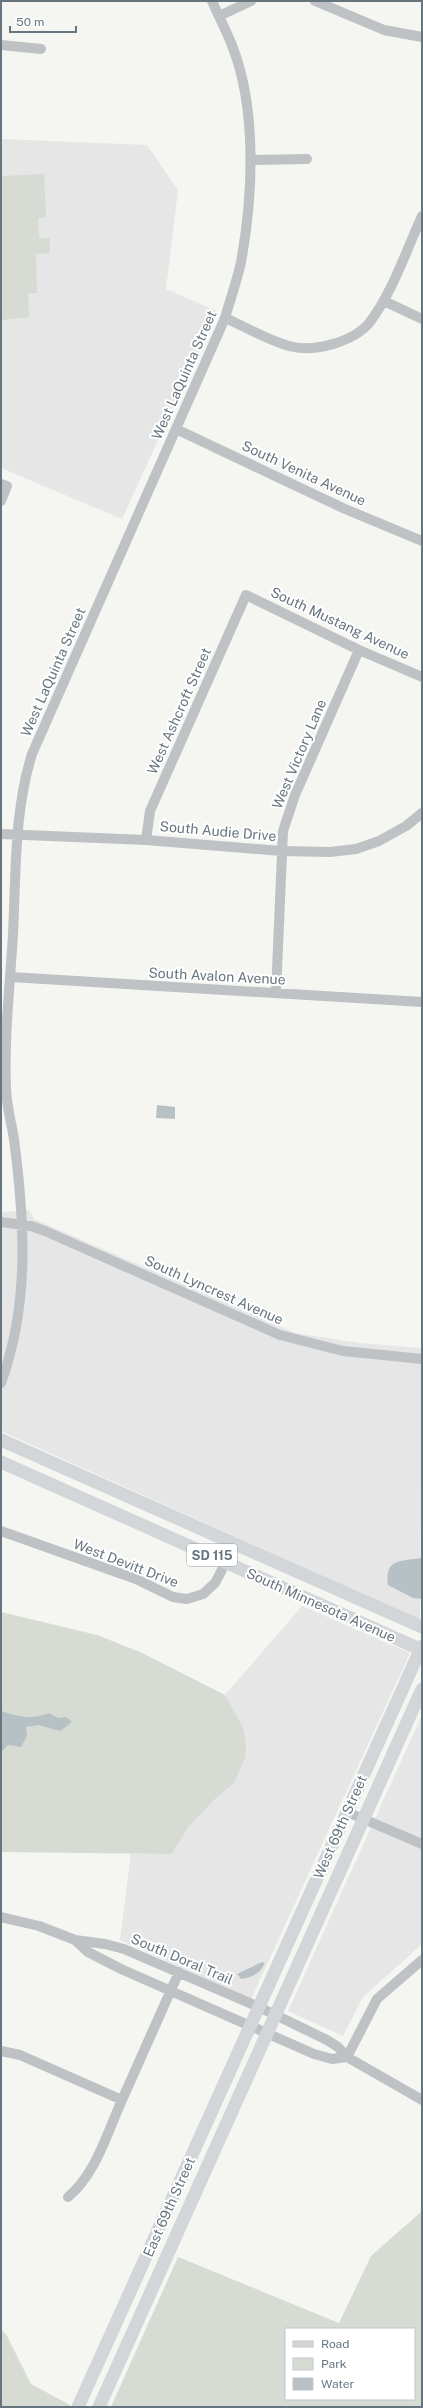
<svg xmlns="http://www.w3.org/2000/svg" width="423" height="2408" font-family="'Public Sans',sans-serif">
  <style>
    .built { fill: #e5e6e5 }
    .green { fill: #d6dbd3; fill-rule: evenodd }
    .water { fill: #b7c1c5 }
    .lines { fill: none; stroke-linecap: round; stroke-linejoin: round }
    .minor { stroke: #bec2c5; stroke-width: 10 }
    .major { stroke: #d2d6d9; stroke-width: 13 }
    .labels { text-anchor: middle; stroke-width: 4; stroke-linejoin: round; paint-order: stroke }
    .shield { fill: #fff; stroke: #959ea5; stroke-width: 1 }
    .shield-label { font-size: 13px; font-weight: bold; fill: #67757f }
    .street-label { font-size: 14px; fill: #67757f; stroke: #fff }
  </style>
  <rect width="100%" height="100%" fill="#f5f5f1"/>
  <!-- built -->
  <path class="built" d="M1 139 147 145 178 190 166 289 217 311 122 519 1 468Z
    M29 1210 34 1219 295 1333 359 1343 422 1348 420 1620 1 1431V1212Z
    M302 1606 410 1653 251 1999 120 1940 131 1854H172L188 1827 217 1797 234 1782 243 1727 225 1695Z
    M422 1715V1944L363 1997 343 2036 288 2011Z"/>
  <!-- green -->
  <path class="green" d="M44 174 46 217 38 218 39 238H50V253L36 254 37 293H28L29 317 1 320V176Z
    M1 1612 97 1635 142 1653 225 1695 243 1727 246 1745 245 1758 234 1783 217 1797 188 1827 172 1854 1 1852Z
    M422 2211V2407H111L178 2257 339 2323 371 2256ZM286 2329H414V2399H286Z
    M1 2329 7 2336 31 2384 70 2405 69 2407H1Z"/>
  <!-- water -->
  <path class="water" d="M157 1105 175 1107V1119L156 1118Z
    M422 1558V1599L413 1598 388 1585C384 1558 402 1561 422 1558Z
    M1 1711C19 1717 32 1720 49 1713L58 1718 66 1717 72 1722 60 1731 39 1725 26 1727 27 1736 21 1747 8 1745 1 1752Z
    M262 1962 265 1963C260 1974 252 1977 241 1979L237 1974Z"/>
  <g class="lines">
    <!-- minor -->
    <path class="minor" d="M315 1 384 30 422 37
      M219 16 251 1
      M1 45 41 49
      M250 160 307 159
      M384 301 422 319
      M225 318C246 327 267 340 289 346 313 353 354 342 370 322 393 291 406 251 422 216
      M176 429 345 509 422 541
      M1 484 7 486 1 501
      M1 834 146 840 282 851 330 852 356 849 379 841 406 826 422 813
      M146 840 150 811 246 595 359 650 422 677
      M11 977 422 1002
      M276 993 283 831 295 795 359 650
      M1 1222 31 1226 45 1231 280 1335 343 1351 422 1359
      M1 1383C29 1306 25 1227 15 1147 13 1127 6 1107 6 1087 4 1037 10 985 13 934 16 874 14 811 32 754L225 318C230 300 237 281 241 262 253 197 257 111 233 48 227 32 219 17 212 1
      M1 1531 136 1579 173 1597 187 1599 203 1594 215 1583 226 1562
      M347 1812 422 1844
      M1 1917 39 1926 75 1940 105 1944 124 1949 259 2007 327 2040 338 2047 347 2057 422 2100
      M75 1940 88 1952 121 1969 314 2054 332 2059 347 2057
      M1 2051 20 2055 122 2100 179 1972
      M347 2057 377 1999 422 1960
      M68 2197C96 2174 107 2133 122 2100"/>
    <!-- major -->
    <path class="major" d="M1 1440 422 1627
      M1 1462 422 1650
      M78 2407 422 1646
      M99 2407 422 1689"/>
  </g>
  <g class="labels">
    <!-- shield labels -->
    <rect class="shield" x="187" y="1544" width="50" height="22" rx="3"/>
    <g class="shield-label">
      <text x="212" y="1560">SD 115</text>
    </g>
    <!-- street labels -->
    <g class="street-label">
      <text transform="translate(184 375) rotate(-66)" y="5">West LaQuinta Street</text>
      <text transform="translate(304 473) rotate(25)" y="5">South Venita Avenue</text>
      <text transform="translate(340 623) rotate(25)" y="5">South Mustang Avenue</text>
      <text transform="translate(53 672) rotate(-66)" y="5">West LaQuinta Street</text>
      <text transform="translate(179 711) rotate(-66)" y="5">West Ashcroft Street</text>
      <text transform="translate(299 754) rotate(-67)" y="5">West Victory Lane</text>
      <text transform="translate(218 831) rotate(5)" y="5">South Audie Drive</text>
      <text transform="translate(217 976) rotate(3)" y="5">South Avalon Avenue</text>
      <text transform="translate(214 1290) rotate(24)" y="5">South Lyncrest Avenue</text>
      <text transform="translate(126 1563) rotate(21)" y="5">West Devitt Drive</text>
      <text transform="translate(321 1605) rotate(24)" y="5">South Minnesota Avenue</text>
      <text transform="translate(340 1827) rotate(-66)" y="5">West 69th Street</text>
      <text transform="translate(182 1959) rotate(23)" y="5">South Doral Trail</text>
      <text transform="translate(169 2207) rotate(-66)" y="5">East 69th Street</text>
    </g>
  </g>
  <!-- border -->
  <rect width="423" height="2408" fill="none" stroke="#67757f" stroke-width="4"/>
  <!-- legend -->
  <rect x="285" y="2328" width="130" height="72" fill="#ffffff" stroke="#c2c8cc"/>
  <rect x="293" y="2341" width="20" height="6" fill="#d2d6d9" stroke="#c2c8cc"/>
  <text x="321" y="2348" font-size="12" fill="#67757f">Road</text>
  <rect x="293" y="2358" width="20" height="12" fill="#d6dbd3" stroke="#c2c8cc"/>
  <text x="321" y="2368" font-size="12" fill="#67757f">Park</text>
  <rect x="293" y="2378" width="20" height="12" fill="#b7c1c5" stroke="#c2c8cc"/>
  <text x="321" y="2388" font-size="12" fill="#67757f">Water</text>
  <!-- scale -->
  <path d="M10 26v6h66v-6" fill="none" stroke="#67757f" stroke-width="2"/>
  <text x="16" y="26" font-size="12" fill="#67757f" stroke="#ffffff" stroke-width="3" paint-order="stroke">50 m</text>
</svg>
